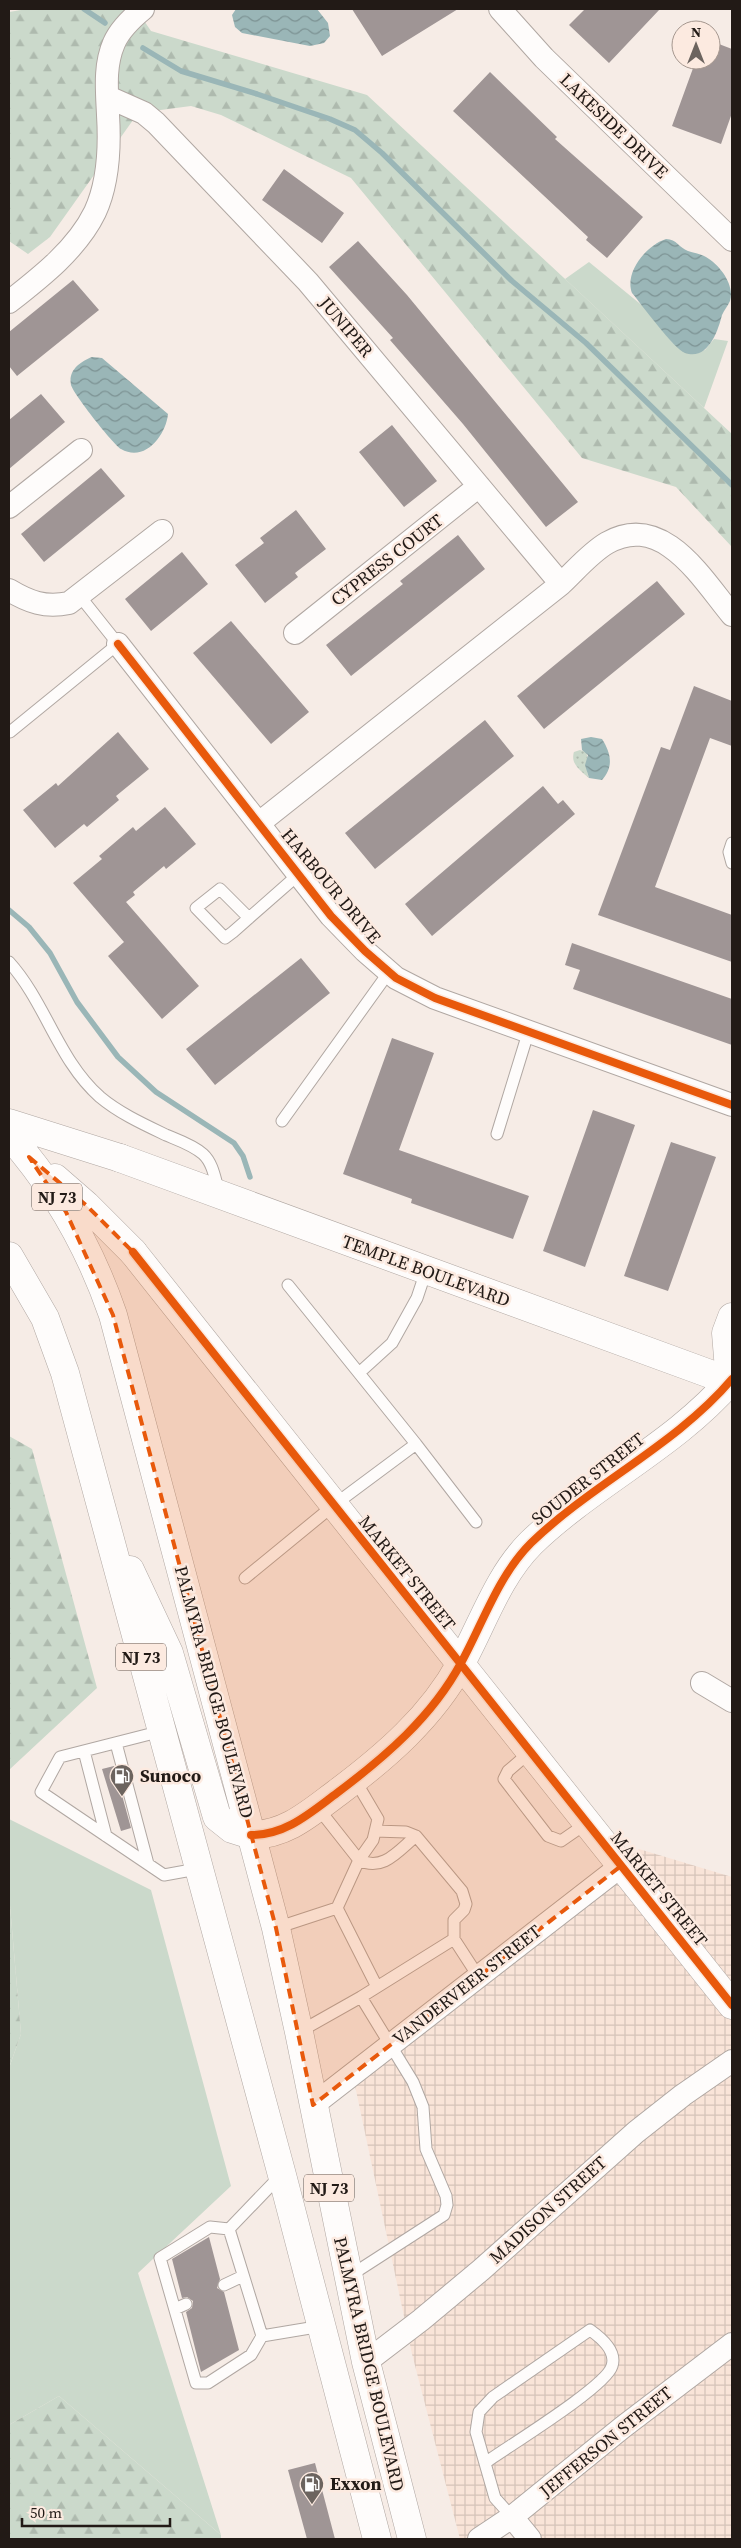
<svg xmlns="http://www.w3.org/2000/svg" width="741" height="2548" font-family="'Source Serif 4',serif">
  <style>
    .industrial { fill: url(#industrial-grid) }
    .grass { fill: #cbd9cb }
    .forest { fill: url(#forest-firs) }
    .park { fill: url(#park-dots) }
    .water { fill: url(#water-waves) }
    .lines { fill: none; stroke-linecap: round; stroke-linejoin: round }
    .stream { stroke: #9ab6b7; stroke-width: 5.5 }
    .building { fill: #9f9595 }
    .service-casing { stroke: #b0a7a2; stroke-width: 13 }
    .minor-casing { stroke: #b0a7a2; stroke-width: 24 }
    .tertiary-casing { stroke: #b0a7a2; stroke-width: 29 }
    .trunk-casing { stroke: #b0a7a2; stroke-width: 29 }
    .service { stroke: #fefcfb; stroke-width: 11 }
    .minor { stroke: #fefcfb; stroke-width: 22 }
    .tertiary { stroke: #fefcfb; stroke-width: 28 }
    .trunk { stroke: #fefcfb; stroke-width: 28 }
    .cycleway-casing { stroke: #fceae0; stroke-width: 11 }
    .cycleway { stroke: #e8590c; stroke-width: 8 }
    .marked { fill: #e8590c; fill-opacity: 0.2; stroke: #e8590c; stroke-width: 4; stroke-dasharray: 10 6; stroke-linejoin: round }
    .labels { text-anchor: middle; stroke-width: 5; stroke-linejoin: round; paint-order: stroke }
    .shield { fill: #fceae0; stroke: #635853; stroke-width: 1 }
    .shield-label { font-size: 16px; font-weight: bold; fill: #221a16 }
    .street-label { font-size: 18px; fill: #221a16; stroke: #fceae0 }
    .poi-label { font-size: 18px; font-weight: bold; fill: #221a16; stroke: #fceae0; text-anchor: start }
  </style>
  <defs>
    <pattern id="industrial-grid" width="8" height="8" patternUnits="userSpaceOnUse" patternTransform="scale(1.25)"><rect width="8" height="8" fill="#f9e4d8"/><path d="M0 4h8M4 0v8" fill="none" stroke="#d5c3b9"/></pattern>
    <pattern id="forest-firs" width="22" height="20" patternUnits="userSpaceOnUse" patternTransform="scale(1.25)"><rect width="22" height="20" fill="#cbd9cb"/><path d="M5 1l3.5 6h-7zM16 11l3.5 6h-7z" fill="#aebaae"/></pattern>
    <pattern id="park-dots" width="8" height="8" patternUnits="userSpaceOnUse" patternTransform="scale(1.25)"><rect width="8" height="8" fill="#cbd9cb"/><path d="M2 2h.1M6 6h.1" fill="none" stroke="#aebaae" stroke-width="1.8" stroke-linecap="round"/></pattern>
    <pattern id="water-waves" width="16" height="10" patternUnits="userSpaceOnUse" patternTransform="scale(1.25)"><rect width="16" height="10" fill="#9ab6b7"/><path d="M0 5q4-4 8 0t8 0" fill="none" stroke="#7d9394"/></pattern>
  </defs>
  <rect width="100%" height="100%" fill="#f6ece6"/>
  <!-- industrial -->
  <path class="industrial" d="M639 1849 732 1877V2539H515L503 2525 484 2539H460L412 2354 354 2081Z"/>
  <!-- grass -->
  <path class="grass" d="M589 262 644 307 673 343 688 353 705 350 714 339 728 341 704 408 565 279Z
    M9 1819 151 1890 231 2186 138 2273 221 2535 59 2396 9 2425V2068L21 2034 9 1894Z"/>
  <!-- forest -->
  <path class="forest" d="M27 9H136L151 31 367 95 732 434V547L676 487 582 458 351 178 221 115 191 106 138 113 50 237 28 254 9 241V12Z
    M9 1436 32 1449 97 1688 9 1770Z
    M9 1894 21 2034 9 2068Z
    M59 2396 221 2535V2539H9V2425Z"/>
  <!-- park -->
  <path class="park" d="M580 750 586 752C590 761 584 766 589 778 581 771 570 764 574 752Z"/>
  <!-- water -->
  <path class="water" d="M236 9H317L328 23 330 36 324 43 310 46 242 33 235 27 232 15Z
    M666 239C677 239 679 248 688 251 694 253 701 254 706 257 720 265 735 285 730 301 728 306 724 310 722 315 718 331 708 361 685 353 674 349 642 305 632 293 624 272 647 245 666 239Z
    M92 357 102 358 168 414C166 435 145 463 121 449 113 444 74 395 71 385 68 370 80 362 92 357Z
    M591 737 602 739C611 753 614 767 602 780L589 778 585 765 588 755 582 750 581 739Z"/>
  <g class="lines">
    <!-- stream -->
    <path class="stream" d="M84 9 105 23
      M143 48 181 71 257 94 330 119 355 130 382 153 512 281 586 343 732 485
      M9 910 29 927 50 953 77 1002 118 1057 156 1092 234 1143 243 1156 250 1177"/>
  </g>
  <!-- building -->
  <path class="building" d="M352 9H458L382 56Z
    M585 9H660L609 63 569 25Z
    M711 41 732 49V113L721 144 672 126 696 60H711Z
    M490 72 557 137 555 139 643 217 607 258 586 240 588 237 453 111Z
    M284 169 344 213 322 243 262 200Z
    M358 241 407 295 578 502 546 527 463 424 390 340 393 338 329 267Z
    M73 280 99 310 17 376 9 366V332Z
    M41 394 65 422 9 469V420Z
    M392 425 437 481 404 507 359 452Z
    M101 468 125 496 44 562 21 534Z
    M296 510 326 549 295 573 298 577 265 603 235 565 264 543 260 538Z
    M458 535 485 569 351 676 326 645 403 584 400 581Z
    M182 552 208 584 151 631 125 599Z
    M657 581 685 614 544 729 517 696Z
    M231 621 309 712 271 744 193 653Z
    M694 686 732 701V746L710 738 655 887 732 915V962L598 915 661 747 670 750Z
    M485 720 514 756 375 869 345 833Z
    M118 732 149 769 116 796 119 800 87 827 84 824 55 848 23 810 56 783 58 786Z
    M543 786 558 804 563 800 575 814 432 936 405 904Z
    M165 807 196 844 166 869 164 866 133 892 135 895 126 902 199 986 162 1019 108 956 124 942 73 883 102 859 99 856 133 827 136 831Z
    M572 943 732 999V1045L573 989 580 970 565 965Z
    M301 958 330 993 215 1085 186 1049Z
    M392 1038 434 1053 399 1150 529 1196 513 1239 411 1203 412 1199 343 1174Z
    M593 1110 635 1125 585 1267 543 1251Z
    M671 1142 716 1157 668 1291 624 1276Z
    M114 1766 131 1828 121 1831 102 1769Z
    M209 2237 220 2279 217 2288 224 2292 239 2350 201 2372 186 2312 192 2308 193 2301 187 2297 182 2298 172 2259Z
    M315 2463 335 2539H307L288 2470Z"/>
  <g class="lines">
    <!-- service casing -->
    <g class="service-casing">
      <path id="service" d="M10 732 118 644 79 595
        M732 843 729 852 732 863
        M249 918 220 889 196 908 225 938 233 932 299 874
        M9 962C46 1003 58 1060 100 1097 119 1113 143 1124 166 1135 178 1140 193 1145 203 1154 213 1163 215 1179 219 1192
        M282 1121 389 972
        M497 1134 529 1030
        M359 1373 392 1343 417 1298 426 1271
        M416 1444 476 1522
        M245 1578 334 1505 416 1444 288 1285
        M162 1731 60 1757 41 1792 164 1875 197 1869
        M116 1743 148 1864
        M84 1751 106 1836
        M530 1752 508 1771 504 1779 548 1836 561 1841 587 1823
        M318 1808 359 1860C383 1872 398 1851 416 1836
        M375 1831 406 1832 416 1836 462 1891 466 1904 464 1910 454 1920V1939
        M337 1908 377 1987
        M276 1928 337 1908 359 1860 373 1840 378 1819 355 1780
        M299 2032 361 1997
        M280 2176 229 2229 262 2336 322 2326
        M229 2229 210 2227 160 2258 196 2383H208L251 2355 262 2336
        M348 2277 444 2215 447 2205 446 2196 426 2149 423 2107 413 2082 361 1997 454 1939 478 1976
        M224 2285 243 2276
        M175 2309 186 2304
        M485 2463C507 2447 606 2387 612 2366 617 2351 600 2337 590 2330L493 2397 479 2412 476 2432 495 2498 512 2517"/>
    </g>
    <!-- minor casing -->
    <g class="minor-casing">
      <path id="minor" d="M500 9 544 58 732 240
        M108 97 144 113 156 123 308 282 561 584
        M9 302C41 277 77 249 95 212 109 182 110 147 108 115 107 91 104 66 114 43 120 29 132 18 143 9
        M9 507 81 450
        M9 590C29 602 45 608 69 603L162 531
        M295 633 479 486
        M118 644 331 916 365 951 396 978 435 998 732 1105
        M259 823 561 584C576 570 590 553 607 543 663 511 702 579 732 615
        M702 1683 732 1701
        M313 2105 621 1866
        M366 2362 421 2320 481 2270 636 2132 683 2095 732 2061
        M512 2517 530 2539
        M479 2539 512 2517 623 2427 732 2344"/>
    </g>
    <!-- tertiary casing -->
    <g class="tertiary-casing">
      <path id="tertiary" d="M120 1158 732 1382
        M133 1252 732 2005
        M730 1382 726 1333 732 1317
        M251 1835C286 1835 310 1813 337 1793 385 1757 432 1717 461 1663 483 1623 498 1576 531 1543 593 1483 676 1445 732 1379"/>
    </g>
    <!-- trunk casing -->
    <g class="trunk-casing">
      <path id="trunk" d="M9 1123 120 1158
        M9 1135C56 1188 90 1248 113 1315L276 1928 299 2032 366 2362 412 2539
        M55 1178 86 1205 133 1252
        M9 1256 45 1318 65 1373 282 2175 377 2539
        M130 1570 169 1653 217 1817 232 1829 251 1835"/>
    </g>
    <!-- service -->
    <use href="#service" class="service"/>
    <!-- minor -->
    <use href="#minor" class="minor"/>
    <!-- tertiary -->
    <use href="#tertiary" class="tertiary"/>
    <!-- trunk -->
    <use href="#trunk" class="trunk"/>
    <!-- cycleway casing -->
    <g class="cycleway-casing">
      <path id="cycleway" d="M118 644 331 916 365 951 396 978 435 998 732 1105
        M133 1252 732 2005
        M251 1835C286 1835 310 1813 337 1793 385 1757 432 1717 461 1663 483 1623 498 1576 531 1543 593 1483 676 1445 732 1379"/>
    </g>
    <!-- cycleway -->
    <use href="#cycleway" class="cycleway"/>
  </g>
  <!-- marked area -->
  <path class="marked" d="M29 1157 86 1205 133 1252 621 1866 313 2105 276 1928 113 1315 66 1212Z"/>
  <!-- icons -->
  <defs>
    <g id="fuel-pin" transform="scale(1.25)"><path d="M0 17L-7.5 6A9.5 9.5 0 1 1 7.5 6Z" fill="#6c645f" stroke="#fceae0"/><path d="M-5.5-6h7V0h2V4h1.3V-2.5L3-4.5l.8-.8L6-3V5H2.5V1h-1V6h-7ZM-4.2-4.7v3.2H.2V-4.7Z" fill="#fff"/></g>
  </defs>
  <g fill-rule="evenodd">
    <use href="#fuel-pin" x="122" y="1776"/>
    <use href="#fuel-pin" x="312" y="2484"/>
  </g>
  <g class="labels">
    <!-- shield labels -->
    <g class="shield">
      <rect x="32" y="1183.5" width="50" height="27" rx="4"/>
      <rect x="116" y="1643.5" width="50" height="27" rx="4"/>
      <rect x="304" y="2174.5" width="50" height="27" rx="4"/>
    </g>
    <g class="shield-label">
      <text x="57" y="1203">NJ 73</text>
      <text x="141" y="1663">NJ 73</text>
      <text x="329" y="2194">NJ 73</text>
    </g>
    <!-- street labels -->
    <g class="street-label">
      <text transform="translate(614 126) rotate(44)" y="6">LAKESIDE DRIVE</text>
      <text transform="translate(346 327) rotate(50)" y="6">JUNIPER</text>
      <text transform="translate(387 560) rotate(-38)" y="6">CYPRESS COURT</text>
      <text transform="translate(331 886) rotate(50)" y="6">HARBOUR DRIVE</text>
      <text transform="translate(426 1271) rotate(20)" y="6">TEMPLE BOULEVARD</text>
      <text transform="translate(588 1479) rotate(-38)" y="6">SOUDER STREET</text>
      <text transform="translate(407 1573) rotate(51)" y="6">MARKET STREET</text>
      <text transform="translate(214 1692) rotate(75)" y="6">PALMYRA BRIDGE BOULEVARD</text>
      <text transform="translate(659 1889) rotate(51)" y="6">MARKET STREET</text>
      <text transform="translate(467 1985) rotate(-38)" y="6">VANDERVEER STREET</text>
      <text transform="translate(548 2210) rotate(-42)" y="6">MADISON STREET</text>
      <text transform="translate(369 2364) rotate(77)" y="6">PALMYRA BRIDGE BOULEVARD</text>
      <text transform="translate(606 2442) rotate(-39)" y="6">JEFFERSON STREET</text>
    </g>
    <!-- poi labels -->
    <g class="poi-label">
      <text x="140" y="1782">Sunoco</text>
      <text x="330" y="2490">Exxon</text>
    </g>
  </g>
  <!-- border -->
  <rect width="741" height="2548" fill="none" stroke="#221a16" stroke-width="20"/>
  <!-- north arrow -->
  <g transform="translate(696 45)"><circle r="24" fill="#fceae0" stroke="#a5978f"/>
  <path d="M0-4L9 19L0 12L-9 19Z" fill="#6c645f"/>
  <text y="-8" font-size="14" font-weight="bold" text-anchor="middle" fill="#221a16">N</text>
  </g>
  <!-- scale -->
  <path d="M22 2518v8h148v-8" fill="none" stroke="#221a16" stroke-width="2.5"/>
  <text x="30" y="2518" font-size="15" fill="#221a16" stroke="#fceae0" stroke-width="4" paint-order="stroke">50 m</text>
</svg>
